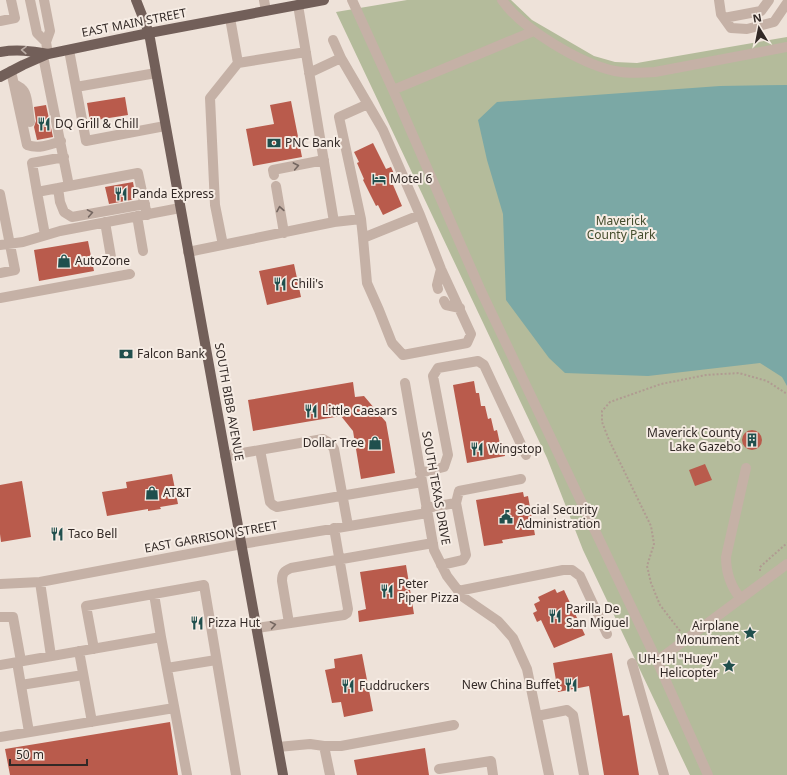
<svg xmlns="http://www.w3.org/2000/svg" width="787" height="775" font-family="'Noto Sans',sans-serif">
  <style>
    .green { fill: #b4bb9b }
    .water { fill: #7ba8a5 }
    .building { fill: #b95b4c }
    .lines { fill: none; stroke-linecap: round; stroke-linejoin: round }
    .path { stroke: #b09b91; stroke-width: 2; stroke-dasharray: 2 2; stroke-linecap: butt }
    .minor { stroke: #c5b1a6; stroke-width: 10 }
    .major { stroke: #725f59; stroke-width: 10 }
    .oneway { stroke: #bbada5 }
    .oneway2 { stroke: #746660 }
    .labels { text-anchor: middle; stroke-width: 4; stroke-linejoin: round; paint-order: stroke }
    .street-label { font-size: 12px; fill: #322926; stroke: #f6ece4 }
    .poi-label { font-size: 12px; fill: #322926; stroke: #f6ece4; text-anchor: start }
    .park-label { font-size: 12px; fill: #454d2d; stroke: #f6ece4 }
  </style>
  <rect width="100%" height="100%" fill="#eee2d9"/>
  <!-- green -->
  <path class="green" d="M407 0H511L532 20 594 56 615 62 637 63 787 37V775H690L583 550 547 458 336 12Z"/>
  <!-- water -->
  <path class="water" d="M787 85V386L782 377 760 363 648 376 565 373 549 358 506 300 503 214 487 160 478 120 497 102 720 86Z"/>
  <!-- building -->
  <path class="building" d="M125 97 128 115 90 121 87 103Z
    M291 101 302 157 253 166 246 129 274 124 270 105Z
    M46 105 53 137 37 140 34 127 36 121 34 107Z
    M373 143 386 169 391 167 396 178 391 180 402 206 383 215 378 205 376 206 363 180 364 179 357 163 359 162 354 152Z
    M133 182 136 199 109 204 105 187Z
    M88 241 94 271 39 281 34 250Z
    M294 264 301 297 267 305 259 271Z
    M474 381 476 393H479L481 406H485L488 419 491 418 494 431 497 430 500 444 503 443 505 456 467 463 453 385Z
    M353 382 355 397 364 396 386 422 395 473 361 479 353 431 341 416 253 431 248 400Z
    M742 440a10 10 0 1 1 20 0a10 10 0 1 1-20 0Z
    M705 464 712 480 695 486 689 470Z
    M172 474 178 504 160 507 161 509 148 511V509L107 516 102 492 127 488 126 482Z
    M22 481 31 537 1 542 0 534V485Z
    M523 492 524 497 528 496 535 535 502 540 503 543 484 546 476 500Z
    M406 565 414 614 359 622 358 611 366 609 360 572Z
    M555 589 557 593 564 590 585 635 554 648 541 620 537 622 533 613 537 611 534 604 540 601 538 597Z
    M612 653 623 716 629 715 639 775H604L589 686 558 692 553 663Z
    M362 654 373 711 344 717 341 702 332 703 325 670 335 668 334 659Z
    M170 722 178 775H10L5 749Z
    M425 748 429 775H357L354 760Z"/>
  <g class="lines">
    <!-- path -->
    <path class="path" d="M760 571V567L787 543
      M680 631 660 605 651 583 647 566 654 544 651 526 609 440 602 422V411L610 402 661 384 706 375 739 373 767 381 787 394"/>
    <!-- minor -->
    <path class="minor" d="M30 0 37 33 46 42
      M44 0 50 31 46 42 48 54
      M264 0 266 11
      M352 0 393 90 481 291 657 661 708 775
      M502 0C522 29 581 64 615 71 629 74 642 73 655 72L787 47
      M719 0 721 14 731 28 747 29 774 22 787 3
      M230 18 238 63
      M724 18 761 11 769 0
      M0 21 15 18 11 0
      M333 40 341 58 383 130 420 215 363 238 361 219 339 117 368 104
      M69 50 86 141 165 126
      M43 56 69 186
      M11 71 27 145C39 149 49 145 61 141
      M309 73 341 58
      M14 84C17 86 21 87 23 90 28 95 28 114 30 122
      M76 87 156 73
      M393 90 534 31
      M274 175 273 170 324 160
      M276 186 284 233
      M58 188 60 202 64 212 72 217 145 204
      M37 192 32 163 64 157
      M0 194 15 270 0 273
      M137 216 143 251
      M105 222 111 257
      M334 222 361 219
      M45 235 37 192 138 173 147 215
      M363 238 367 283 379 310 392 343 403 355 467 343 471 334 441 269 420 215
      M0 245 23 242 60 231 180 208
      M223 245 215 205 210 98 238 63 306 52
      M188 252 334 222 298 5
      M438 289 437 285 441 269
      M0 298 130 274
      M444 301 446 305 460 308
      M405 383 434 550 447 576 463 597 498 621 513 638 527 669 549 775
      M260 450 270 502 273 505 277 507 422 482
      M225 456 323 439 330 443 334 449 348 526
      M420 473 444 467 448 455 433 376 438 368 478 361 484 365 526 455
      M426 508 456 503 459 491 521 479
      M441 565 463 560 466 555 456 503
      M40 582 51 656
      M0 584 40 582 242 544 427 513
      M458 591 563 570H572L580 576 607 634
      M154 594 161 637
      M741 599C731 587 726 573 726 557L746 468
      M0 617H13L21 661
      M289 623 282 581C282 573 284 571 291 568L433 543
      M257 628 344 615 347 613 348 609 334 528
      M94 649 86 606 204 585 236 775
      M79 651 92 722
      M657 661 787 564
      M17 662 29 732
      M632 663 664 775
      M0 665 161 637 187 775
      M167 668 216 660
      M21 685 83 675
      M537 716 567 710 573 715 584 775
      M0 737 174 708
      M324 746 330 775
      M278 747 310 744 324 746H341L454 725
      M439 769 491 761 493 775"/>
    <!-- major -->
    <path class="major" d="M136 0 149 33 283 775
      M0 52C17 49 31 51 48 54
      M0 77 23 65 48 54 149 33 324 0"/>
  </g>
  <!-- one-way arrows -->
  <defs><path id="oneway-chevron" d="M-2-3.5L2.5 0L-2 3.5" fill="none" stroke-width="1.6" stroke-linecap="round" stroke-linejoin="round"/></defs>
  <use class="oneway" href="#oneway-chevron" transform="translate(24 50) rotate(-178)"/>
  <g class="oneway2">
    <use href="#oneway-chevron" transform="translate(296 166) rotate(-11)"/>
    <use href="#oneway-chevron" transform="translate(280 209) rotate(-100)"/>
    <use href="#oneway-chevron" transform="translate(90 213) rotate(-10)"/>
    <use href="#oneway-chevron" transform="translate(273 625) rotate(-10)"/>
  </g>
  <!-- icons -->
  <defs>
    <g id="restaurant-bare" transform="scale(1.08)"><path d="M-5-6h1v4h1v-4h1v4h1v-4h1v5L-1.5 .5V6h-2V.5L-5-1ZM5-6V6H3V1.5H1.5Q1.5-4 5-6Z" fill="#204f4d" stroke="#f6ece4" stroke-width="2.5" paint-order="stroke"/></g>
    <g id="bank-bare" transform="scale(1.08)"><path d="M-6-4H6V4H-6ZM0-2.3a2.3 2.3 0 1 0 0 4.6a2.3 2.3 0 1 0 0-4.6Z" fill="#204f4d" stroke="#f6ece4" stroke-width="2.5" paint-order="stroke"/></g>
    <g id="hotel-bare" transform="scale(1.08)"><path d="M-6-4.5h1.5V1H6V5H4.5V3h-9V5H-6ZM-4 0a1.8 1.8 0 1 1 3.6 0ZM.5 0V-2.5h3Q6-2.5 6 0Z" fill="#204f4d" stroke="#f6ece4" stroke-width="2.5" paint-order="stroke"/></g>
    <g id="shop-bare" transform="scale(1.08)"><path d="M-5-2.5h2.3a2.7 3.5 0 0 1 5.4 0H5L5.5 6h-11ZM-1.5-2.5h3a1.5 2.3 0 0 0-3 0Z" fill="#204f4d" stroke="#f6ece4" stroke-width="2.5" paint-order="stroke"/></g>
    <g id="building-bare" transform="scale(1.08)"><path d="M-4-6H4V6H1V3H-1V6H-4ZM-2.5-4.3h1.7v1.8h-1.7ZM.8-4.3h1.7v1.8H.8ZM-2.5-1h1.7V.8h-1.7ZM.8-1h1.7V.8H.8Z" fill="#204f4d" stroke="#f6ece4" stroke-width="2.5" paint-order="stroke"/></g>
    <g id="civic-bare" transform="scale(1.08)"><path d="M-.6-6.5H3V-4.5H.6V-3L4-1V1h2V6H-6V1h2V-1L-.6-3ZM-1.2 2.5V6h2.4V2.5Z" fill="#204f4d" stroke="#f6ece4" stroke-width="2.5" paint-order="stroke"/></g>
    <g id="sight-bare" transform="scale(1.08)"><path d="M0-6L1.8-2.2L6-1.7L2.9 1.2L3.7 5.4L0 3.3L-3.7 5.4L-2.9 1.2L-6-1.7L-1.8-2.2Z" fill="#204f4d" stroke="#f6ece4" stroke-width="2.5" paint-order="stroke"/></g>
  </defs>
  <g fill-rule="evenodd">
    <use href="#restaurant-bare" x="44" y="124"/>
    <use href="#bank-bare" x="274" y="143"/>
    <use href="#hotel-bare" x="379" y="179"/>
    <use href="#restaurant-bare" x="121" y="194"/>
    <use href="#shop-bare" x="64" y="261"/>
    <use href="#restaurant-bare" x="280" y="284"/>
    <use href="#bank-bare" x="126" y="354"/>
    <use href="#restaurant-bare" x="311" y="411"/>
    <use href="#building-bare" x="752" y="440"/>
    <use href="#shop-bare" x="375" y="443"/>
    <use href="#restaurant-bare" x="477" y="449"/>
    <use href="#shop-bare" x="152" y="493"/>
    <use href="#civic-bare" x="506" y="517"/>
    <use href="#restaurant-bare" x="57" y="534"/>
    <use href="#restaurant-bare" x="387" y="591"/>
    <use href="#restaurant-bare" x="555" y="616"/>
    <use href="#restaurant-bare" x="197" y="623"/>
    <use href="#sight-bare" x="750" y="633"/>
    <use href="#sight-bare" x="729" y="666"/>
    <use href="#restaurant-bare" x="571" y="685"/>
    <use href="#restaurant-bare" x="348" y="686"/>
  </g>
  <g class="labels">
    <!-- street labels -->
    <g class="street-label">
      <text transform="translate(134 23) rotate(-11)" y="4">EAST MAIN STREET</text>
      <text transform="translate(229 402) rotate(80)" y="4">SOUTH BIBB AVENUE</text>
      <text transform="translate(436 488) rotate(80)" y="4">SOUTH TEXAS DRIVE</text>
      <text transform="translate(211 537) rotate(-10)" y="4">EAST GARRISON STREET</text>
    </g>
    <!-- poi labels -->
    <g class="poi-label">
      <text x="55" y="128">DQ Grill &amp; Chill</text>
      <text x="285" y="147">PNC Bank</text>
      <text x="390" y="183">Motel 6</text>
      <text x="132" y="198">Panda Express</text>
      <text x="75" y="265">AutoZone</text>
      <text x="291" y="288">Chili's</text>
      <text x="137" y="358">Falcon Bank</text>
      <text x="322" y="415">Little Caesars</text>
      <text x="741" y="437" text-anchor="end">Maverick County<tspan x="741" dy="14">Lake Gazebo</tspan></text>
      <text x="364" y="447" text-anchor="end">Dollar Tree</text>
      <text x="488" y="453">Wingstop</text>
      <text x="163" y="497">AT&amp;T</text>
      <text x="517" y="514">Social Security<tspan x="517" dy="14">Administration</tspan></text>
      <text x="68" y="538">Taco Bell</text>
      <text x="398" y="588">Peter<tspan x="398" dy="14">Piper Pizza</tspan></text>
      <text x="566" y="613">Parilla De<tspan x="566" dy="14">San Miguel</tspan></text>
      <text x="208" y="627">Pizza Hut</text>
      <text x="739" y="630" text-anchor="end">Airplane<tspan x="739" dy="14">Monument</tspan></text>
      <text x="718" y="663" text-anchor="end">UH-1H "Huey"<tspan x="718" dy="14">Helicopter</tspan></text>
      <text x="560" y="689" text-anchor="end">New China Buffet</text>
      <text x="359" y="690">Fuddruckers</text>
    </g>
    <!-- park labels -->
    <g class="park-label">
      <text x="621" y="225">Maverick<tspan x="621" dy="14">County Park</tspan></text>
    </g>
  </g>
  <!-- north arrow -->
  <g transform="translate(759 28) rotate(350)" stroke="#f6ece4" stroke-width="3" paint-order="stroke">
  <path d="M0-3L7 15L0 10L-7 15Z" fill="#322926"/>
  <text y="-6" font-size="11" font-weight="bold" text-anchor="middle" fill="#322926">N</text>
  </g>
  <!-- scale -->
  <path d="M10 759v6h77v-6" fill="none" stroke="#322926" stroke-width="2"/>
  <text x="16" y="759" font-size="12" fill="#322926" stroke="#f6ece4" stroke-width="3" paint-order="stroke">50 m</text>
</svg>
